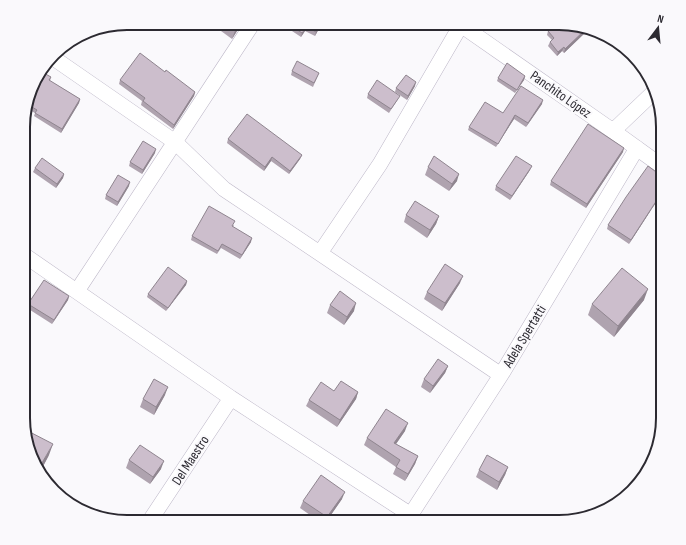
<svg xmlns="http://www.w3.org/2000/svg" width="686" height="545" font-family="'Sofia Sans Condensed',sans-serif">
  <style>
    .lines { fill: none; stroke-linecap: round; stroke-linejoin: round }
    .minor-casing { stroke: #bcb6c7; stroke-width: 16 }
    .minor { stroke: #fff; stroke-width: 15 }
    .wall { fill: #afa3af }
    .shaded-wall { fill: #8f858f }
    .building { fill: #ccbecc; stroke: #8f858f }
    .labels { text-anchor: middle; stroke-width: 4; stroke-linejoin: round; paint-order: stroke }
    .street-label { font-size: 14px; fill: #2c2a31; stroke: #faf9fc }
    .rim { fill: none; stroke: #2c2a31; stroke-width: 2 }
  </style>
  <rect width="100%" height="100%" fill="#faf9fc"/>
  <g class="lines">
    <!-- minor casing -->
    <g class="minor-casing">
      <path id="minor" d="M458 23 613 131 663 167
        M52 57 175 142 224 189 501 375
        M613 131 656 90
        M320 253 380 164 461 25
        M24 255 231 398 411 515
        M77 291 253 23
        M149 522 231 398
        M406 522 501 375 637 148"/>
    </g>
    <!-- minor -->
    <use href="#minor" class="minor"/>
  </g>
  <!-- wall -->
  <path class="wall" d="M210 23H242L232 39Z
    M280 23H322L315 36 305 31 301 37Z
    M588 30 564 53 562 51 557 56 548 46 550 42 552 40 547 35 548 31Z
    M292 71 319 73 313 87 291 75Z
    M165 72 195 92 194 96 173 129 141 105 142 101 119 84 120 80Z
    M37 75 51 77 50 81 80 99 79 103 61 133 34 116 35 113 26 108Z
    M525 76 524 80 515 93 497 81 498 78Z
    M415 86 407 100 395 92 396 88Z
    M368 94 398 99 389 113 367 98Z
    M542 104 526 127 514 119 496 147 468 130 469 127 503 113Z
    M228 139 302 155 300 159 289 174 271 161 264 171 227 143Z
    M623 152 586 208 550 185 551 181Z
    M155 153 142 174 129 166 130 162Z
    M428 167 457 181 449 191 425 175Z
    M35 168 64 174 63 178 56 188 33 172Z
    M530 170 510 200 495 190 496 186Z
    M129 186 117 206 105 199 106 195Z
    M651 210 629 244 607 229 608 225Z
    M406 215 439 216 436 224 427 238 404 222Z
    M234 225 233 227 251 242 240 259 221 248 217 254 191 240 192 236Z
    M187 281 186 285 166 311 147 297 148 294Z
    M460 283 442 311 424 299 427 292Z
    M69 296 68 300 52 324 27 308 28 304Z
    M644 300 614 337 588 315 592 304Z
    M330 305 354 311 344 325 327 313Z
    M448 366 445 373 430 393 421 387 424 379Z
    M334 391 358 392 356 399 337 427 306 406 309 400Z
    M165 395 154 415 140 407 143 399Z
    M405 431 396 444 418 456 415 464 405 481 393 474 396 467 364 445 367 438Z
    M49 455 40 472 34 464Z
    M129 460 161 469 150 484 126 468Z
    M508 467 505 475 497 490 476 477 479 470Z
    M342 499 326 522H320L300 508 303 501Z"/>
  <!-- shaded-wall -->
  <path class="shaded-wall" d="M239 23H242L232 39 236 28Z
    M322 23 315 36 316 32Z
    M307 27 305 31 301 37 302 33Z
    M587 28H588V30L564 53 565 49Z
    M564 47 562 51 557 56 558 52Z
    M525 76 524 80 515 93 517 90Z
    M416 82 415 86 407 100 408 96Z
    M195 92 194 96 173 129 174 125Z
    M80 99 79 103 61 133 62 129Z
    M543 100 542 104 526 127 528 123Z
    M515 115 514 119 496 147 498 144Z
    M624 148 623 152 586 208 587 204Z
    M156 149 155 153 142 174 143 170Z
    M302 155 300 159 289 174 290 171Z
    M272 157 271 161 264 171 265 167Z
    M532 166 530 170 510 200 512 196Z
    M64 174 63 178 56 188 57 184Z
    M459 174 457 181 449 191 452 184Z
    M130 182 129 186 117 206 118 202Z
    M663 191V193L651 210 629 244 631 240 653 206Z
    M439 216 436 224 427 238 430 230Z
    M252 238 251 242 240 259 242 255Z
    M463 276 460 283 442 311 445 303Z
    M187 281 186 285 166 311 168 308Z
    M648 289 644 300 614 337 618 326Z
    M69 296 68 300 52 324 54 320Z
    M356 303 354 311 344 325 347 317Z
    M448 366 445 373 430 393 433 386Z
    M168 387 165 395 154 415 156 407Z
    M358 392 356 399 337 427 340 420Z
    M408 423 405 431 391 451 394 443Z
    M53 444 49 455 40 472 39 470V468Z
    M418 456 415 464 405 481 408 474Z
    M164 461 161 469 150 484 153 477Z
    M508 467 505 475 497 490 499 482Z
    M345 492 342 499 326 522H325L327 517Z"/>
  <!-- building -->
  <path class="building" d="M229 23H239L236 28Z
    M287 23H322L316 32 307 27 302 33Z
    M556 23H566L587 28 565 49 564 47 558 52 550 42 554 38 548 31Z
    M140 53 165 72 166 70 195 92 174 125 143 101 145 98 120 80Z
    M297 61 319 73 314 83 292 71Z
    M507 63 525 76 517 90 498 78Z
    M40 71 51 77 49 80 80 99 62 129 35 113 37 110 27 104 37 75Z
    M406 75 416 82 408 96 396 88Z
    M377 80 400 96 391 109 368 94Z
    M521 86 543 100 528 123 515 115 498 144 469 127 485 102 503 113Z
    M247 114 302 155 290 171 272 157 265 167 228 139Z
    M588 124 624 148 587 204 551 181Z
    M143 141 156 149 143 170 130 162Z
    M434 156 459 174 452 184 428 167Z
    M516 156 532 166 512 196 496 186Z
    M42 158 64 174 57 184 35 168Z
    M648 166 663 177V191L653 206 631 240 608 225 626 197Z
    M118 175 130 182 118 202 106 195Z
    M415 201 439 216 430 230 406 215Z
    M209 206 235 221 232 226 252 238 242 255 222 244 218 251 192 236Z
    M445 264 463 276 445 303 427 292Z
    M168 267 187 281 168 308 148 294Z
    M622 268 648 289 618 326 592 304Z
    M44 280 69 296 54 320 28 304Z
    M340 291 356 303 347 317 330 305Z
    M438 359 448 366 433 386 424 379Z
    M154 379 168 387 156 407 143 399Z
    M341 381 358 392 340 420 309 400 321 382 334 391Z
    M386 409 408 423 394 443 418 456 408 474 396 467 400 460 367 438Z
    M24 429 53 444 39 468 34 464Z
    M140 445 164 461 153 477 129 460Z
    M487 455 508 467 499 482 479 470Z
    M321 475 345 492 327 517 303 501Z"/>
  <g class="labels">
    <!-- street labels -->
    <g class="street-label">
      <text transform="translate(561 94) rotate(35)" y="5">Panchito López</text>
      <text transform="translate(524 336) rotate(-59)" y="5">Adela Spertatti</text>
      <text transform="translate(190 460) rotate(-57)" y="5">Del Maestro</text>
    </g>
  </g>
  <!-- crop -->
  <path d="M0 0H686V545H0ZM127 30H559A97 97 0 0 1 656 127V418A97 97 0 0 1 559 515H127A97 97 0 0 1 30 418V127A97 97 0 0 1 127 30Z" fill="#faf9fc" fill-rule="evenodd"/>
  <path class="rim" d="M127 30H559A97 97 0 0 1 656 127V418A97 97 0 0 1 559 515H127A97 97 0 0 1 30 418V127A97 97 0 0 1 127 30Z"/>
  <!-- north arrow -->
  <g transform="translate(658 28) rotate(16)" stroke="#faf9fc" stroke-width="3" paint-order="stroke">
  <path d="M0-3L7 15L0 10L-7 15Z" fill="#2c2a31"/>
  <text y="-6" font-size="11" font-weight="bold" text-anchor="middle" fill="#2c2a31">N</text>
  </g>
</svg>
